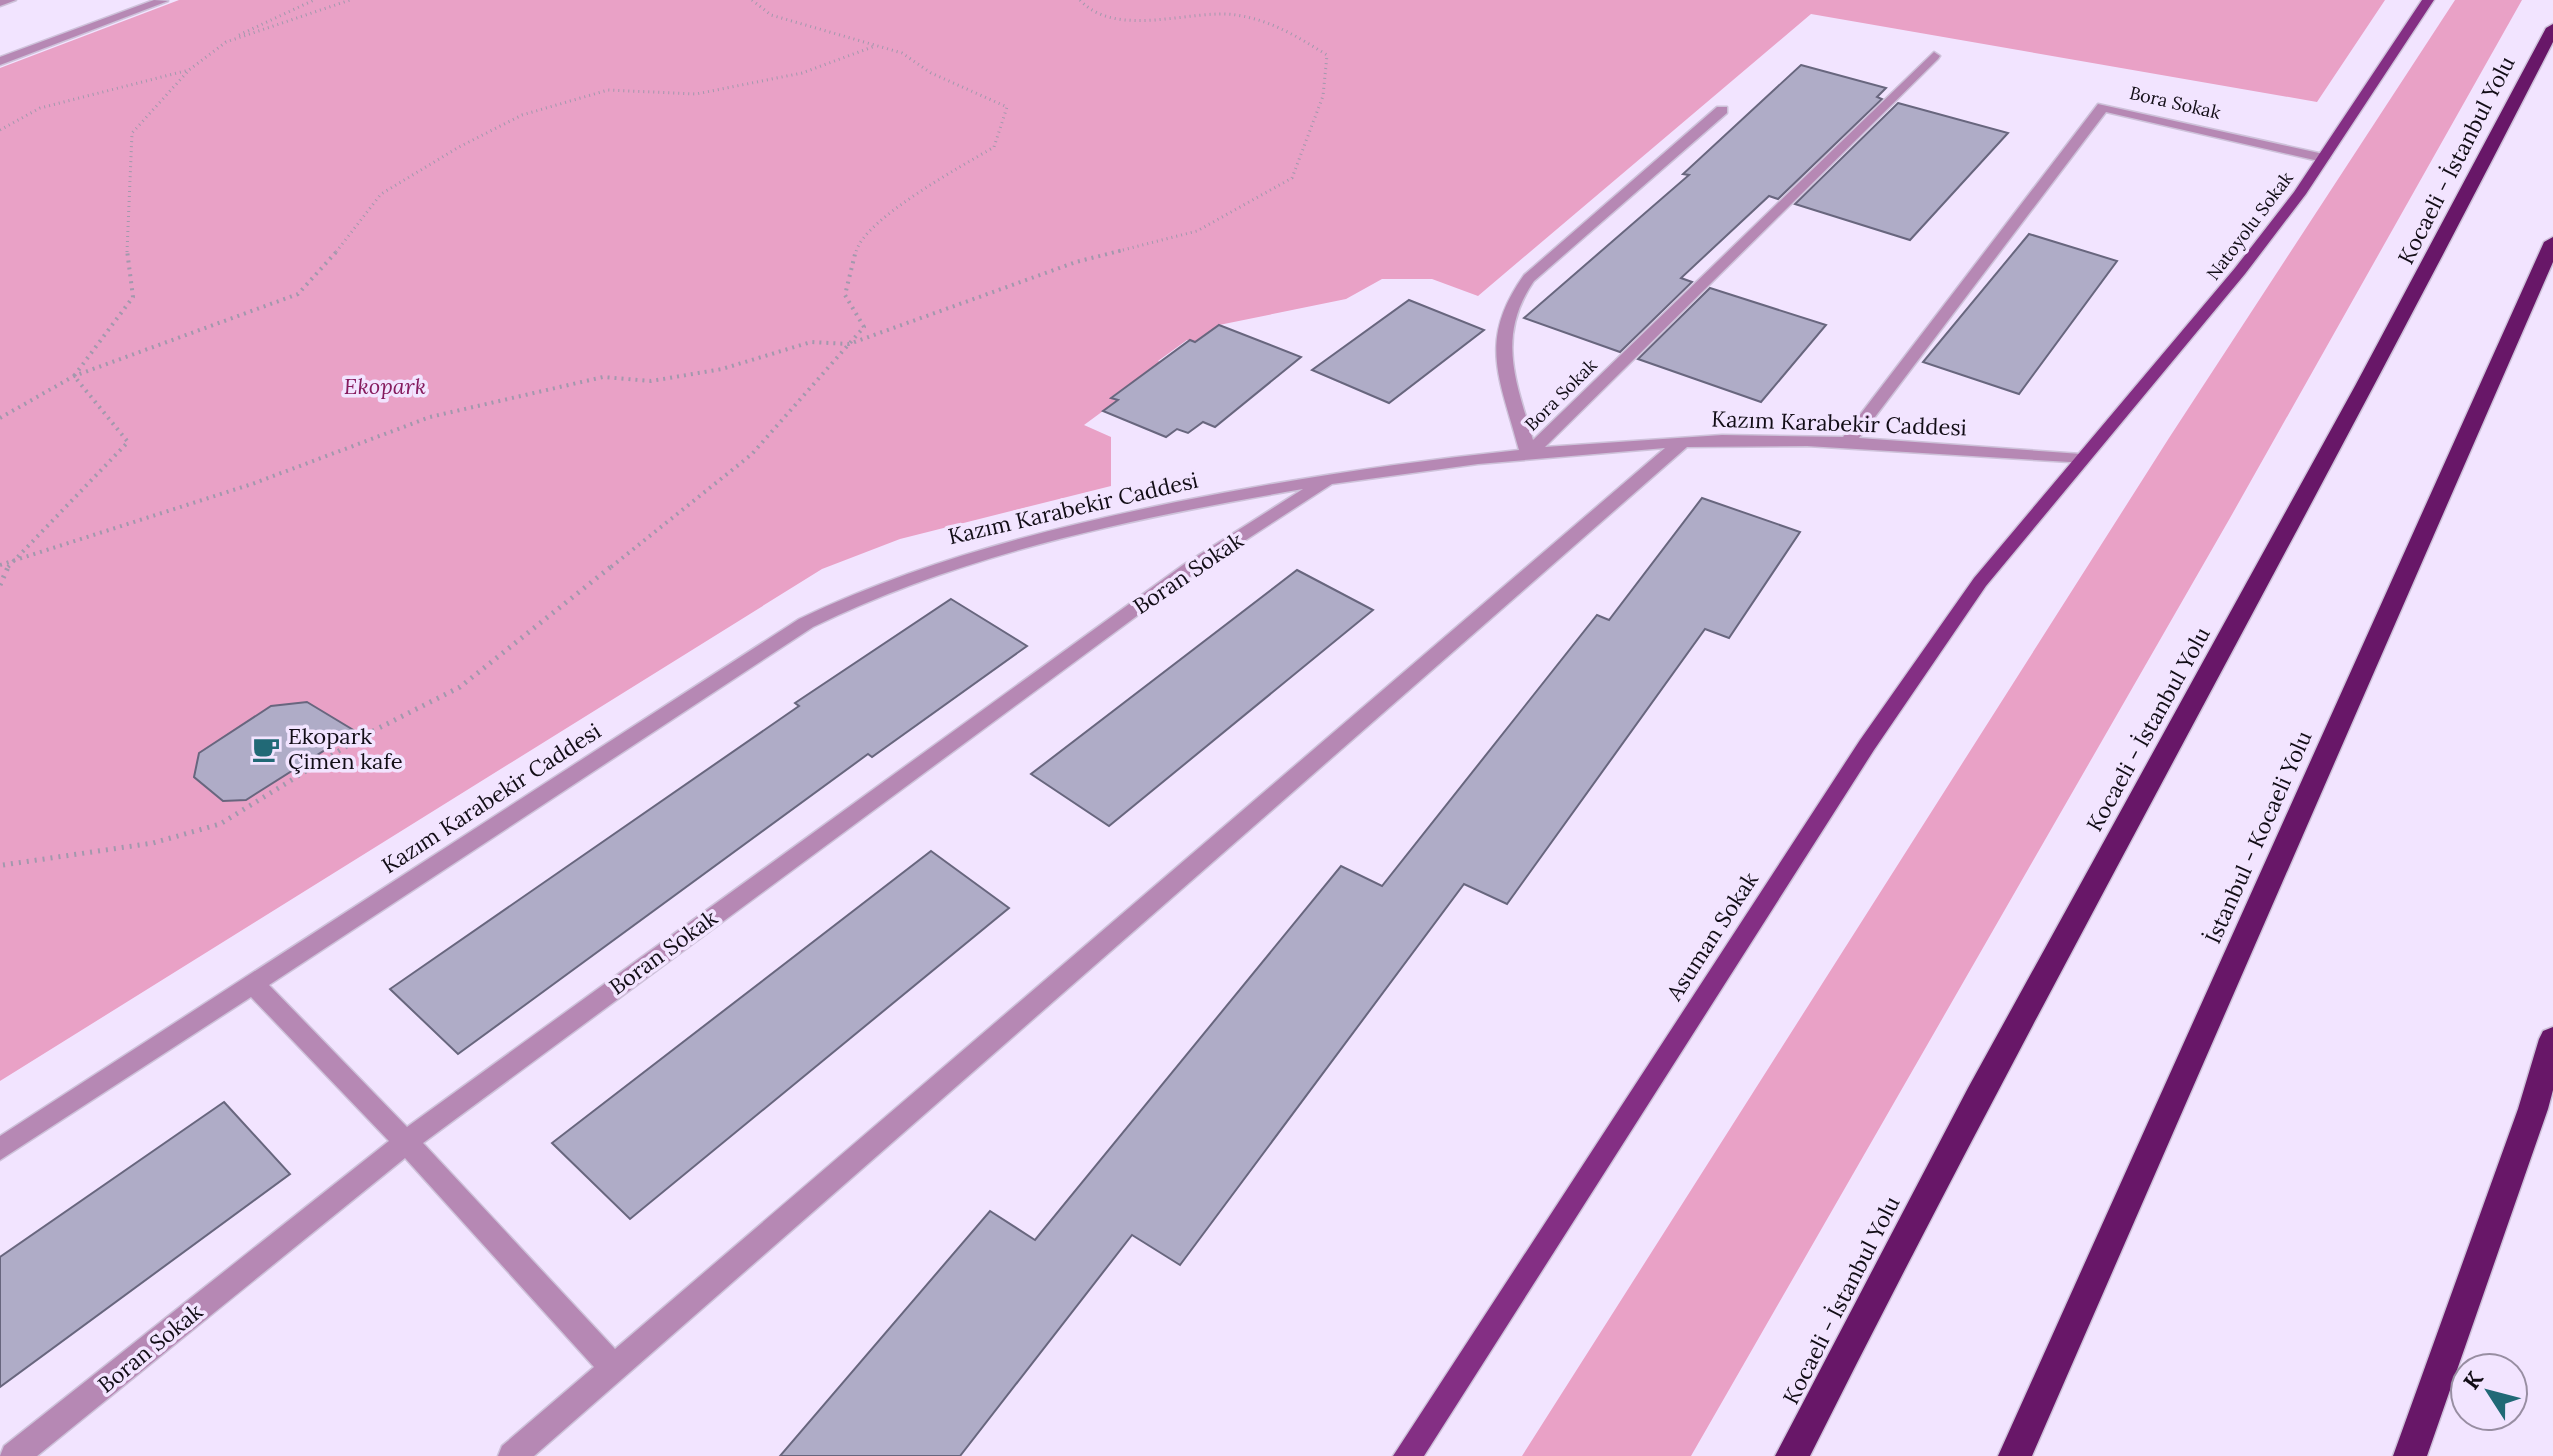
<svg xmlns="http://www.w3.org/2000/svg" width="2553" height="1456" font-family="Lora,serif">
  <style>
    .green { fill: #e9a1c6 }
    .building { fill: #afacc7; stroke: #68667e; stroke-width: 2 }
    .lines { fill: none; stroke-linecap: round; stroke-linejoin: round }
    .minor-casing { stroke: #cec2da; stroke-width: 3 }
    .major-casing { stroke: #cec2da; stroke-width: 3 }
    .highway-casing { stroke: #cec2da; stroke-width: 3 }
    .path-far2 { stroke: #a398ad; stroke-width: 3; stroke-dasharray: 1 4; stroke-linecap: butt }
    .path-far1 { stroke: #a398ad; stroke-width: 4; stroke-dasharray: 2 5; stroke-linecap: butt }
    .path { stroke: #a398ad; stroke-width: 5; stroke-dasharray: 2 6; stroke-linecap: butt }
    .minor { fill: #b688b4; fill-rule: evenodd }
    .major { fill: #842f84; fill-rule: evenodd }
    .highway { fill: #681768; fill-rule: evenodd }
    .labels { text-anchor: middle; stroke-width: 7; stroke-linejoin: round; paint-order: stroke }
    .far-street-label { font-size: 18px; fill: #120d16; stroke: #f2e4ff }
    .street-label { font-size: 22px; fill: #120d16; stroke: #f2e4ff }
    .park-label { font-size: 22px; font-style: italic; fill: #861b5e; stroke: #f2e4ff }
    .poi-label { font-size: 22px; fill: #120d16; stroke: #f2e4ff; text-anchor: start }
  </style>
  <rect width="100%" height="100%" fill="#f2e4ff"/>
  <!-- green -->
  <path class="green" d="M179 0H2385L2317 102 1811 14 1478 296 1432 279H1382L1346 299 1219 325 1195 342 1187 340 1158 361 1166 365 1147 379 1140 377 1111 397 1118 400 1084 425 1111 437V486L900 539 822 569 0 1081V68Z
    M2455 0H2522L2230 518 1691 1456H1522L2169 438Z"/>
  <!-- building -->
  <path class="building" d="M1801 65 1886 88 1877 97 1882 99 1778 199 1769 196 1681 278 1692 282 1620 352 1524 318 1689 175 1683 174Z
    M1898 103 2008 133 1910 240 1795 204Z
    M2029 234 2117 261 2019 394 1923 362Z
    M1710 288 1826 325 1761 402 1638 359Z
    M1409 300 1484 330 1389 403 1312 370Z
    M1219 325 1301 357 1215 427 1203 422 1188 433 1177 429 1166 437 1103 411 1118 400 1111 398 1190 340 1195 342Z
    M1702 498 1800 532 1729 638 1705 629 1507 904 1464 884 1180 1265 1132 1235 960 1456H780L990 1211 1035 1240 1341 866 1382 886 1597 615 1609 620Z
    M1297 570 1373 610 1109 826 1031 774Z
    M951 599 1027 646 872 757 868 754 458 1054 390 989 799 706 795 703Z
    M307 702 355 731 246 800 223 801 194 777 199 753 271 706Z
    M931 851 1009 908 630 1219 552 1143Z
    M224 1102 290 1174 0 1387V1257Z"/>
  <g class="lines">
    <!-- minor casing -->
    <g class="minor-casing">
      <path id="minor" d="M0 0H16L0 6Z
        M154 0 168 1 0 65V57Z
        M1934 52 1940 56 1938 59 1545 447 1722 435 1843 437 2098 104 2328 155 2330 158 2323 162 2106 112 1859 438 2081 454 2089 459 2087 463 1807 446 1687 447 534 1456H498L502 1446 594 1367 405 1158 37 1456H0L4 1446 389 1141 251 997 0 1160V1136L799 619C920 561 1046 529 1176 502 1290 479 1404 462 1519 450 1500 378 1477 341 1524 275L1717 107H1727V113L1534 281C1496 336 1516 382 1533 440ZM1665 448 615 1349 423 1143 1195 573 1332 484 1478 464ZM1303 489 1183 565 407 1127 269 985 813 627C967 552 1135 518 1303 489Z"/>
    </g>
    <!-- major casing -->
    <g class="major-casing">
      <path id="major" d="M2422 0H2434L2306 194 2245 274 1986 586 1874 750 1424 1456H1393L1860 740 1974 578 2235 268 2294 192Z"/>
    </g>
    <!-- highway casing -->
    <g class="highway-casing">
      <path id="highway" d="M2553 24V42C2311 516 2049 980 1810 1456H1775L1968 1088 2355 386 2546 28Z
        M2553 237V262L2032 1456H1998L2544 242Z
        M2553 1027V1090L2548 1109 2427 1456H2393L2518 1109 2539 1039 2543 1031Z"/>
    </g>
    <!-- path-far2 -->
    <path class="path-far2" d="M752 0 771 15 902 53 931 73 1007 107 994 147C962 166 864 219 856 252
      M1080 0C1116 40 1194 8 1236 15 1271 20 1298 37 1327 55L1323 96 1292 178 1197 231 1115 252
      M239 35 314 0
      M0 130 40 108 189 70 226 42 350 0
      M127 252 132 133 189 70
      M336 252 381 194 459 147 522 115 608 90 696 94 802 73 875 46"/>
    <!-- path-far1 -->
    <path class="path-far1" d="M0 418 74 376 298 294 338 250
      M0 565 252 484 430 417 603 377 651 381 722 369 811 342 849 344 1076 262 1123 250
      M8 567 128 442 74 376 133 297 127 250
      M611 567 752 454 864 327 845 295 856 250"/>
    <!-- path -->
    <path class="path" d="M0 585 9 565
      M3 865 153 843 220 824 363 736 460 687 613 565"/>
    <!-- minor -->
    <use href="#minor" class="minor"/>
    <!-- major -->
    <use href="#major" class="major"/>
    <!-- highway -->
    <use href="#highway" class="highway"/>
  </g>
  <!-- icons -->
  <defs>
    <g id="cafe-bare" transform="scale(2.16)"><path d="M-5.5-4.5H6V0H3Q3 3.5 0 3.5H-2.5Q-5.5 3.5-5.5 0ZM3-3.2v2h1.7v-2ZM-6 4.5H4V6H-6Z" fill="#216976" stroke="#f2e4ff" stroke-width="2.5" paint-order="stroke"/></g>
  </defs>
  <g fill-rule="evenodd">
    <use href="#cafe-bare" x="266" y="749"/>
  </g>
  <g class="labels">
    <!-- far-street labels -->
    <g class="far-street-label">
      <text transform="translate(2175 103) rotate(13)" y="6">Bora Sokak</text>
      <text transform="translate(2250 226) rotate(-53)" y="6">Natoyolu Sokak</text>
      <text transform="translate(1561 395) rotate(-45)" y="6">Bora Sokak</text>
    </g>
    <!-- street labels -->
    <g class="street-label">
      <text transform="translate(2456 160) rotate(-63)" y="8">Kocaeli - İstanbul Yolu</text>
      <text transform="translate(1839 423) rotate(2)" y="8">Kazım Karabekir Caddesi</text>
      <text transform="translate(1073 508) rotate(-13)" y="8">Kazım Karabekir Caddesi</text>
      <text transform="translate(1188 573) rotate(-34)" y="8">Boran Sokak</text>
      <text transform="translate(2148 729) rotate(-61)" y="8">Kocaeli - İstanbul Yolu</text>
      <text transform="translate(491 798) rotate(-33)" y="8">Kazım Karabekir Caddesi</text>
      <text transform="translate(2258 837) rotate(-66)" y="8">İstanbul - Kocaeli Yolu</text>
      <text transform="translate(1712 936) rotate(-57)" y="8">Asuman Sokak</text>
      <text transform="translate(663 952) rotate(-36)" y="8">Boran Sokak</text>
      <text transform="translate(1841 1300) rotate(-63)" y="8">Kocaeli - İstanbul Yolu</text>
      <text transform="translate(150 1348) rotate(-39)" y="8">Boran Sokak</text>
    </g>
    <!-- park labels -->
    <g class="park-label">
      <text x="385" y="394">Ekopark</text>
    </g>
    <!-- poi labels -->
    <g class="poi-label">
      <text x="288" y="744">Ekopark<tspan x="288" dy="25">Çimen kafe</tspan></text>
    </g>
  </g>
  <!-- north arrow -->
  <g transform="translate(2489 1392) rotate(306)"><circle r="38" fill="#f2e4ff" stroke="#988ea2" stroke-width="2"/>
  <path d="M0-6L14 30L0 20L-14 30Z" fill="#216976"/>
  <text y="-12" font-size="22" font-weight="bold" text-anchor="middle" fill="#120d16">K</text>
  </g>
</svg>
